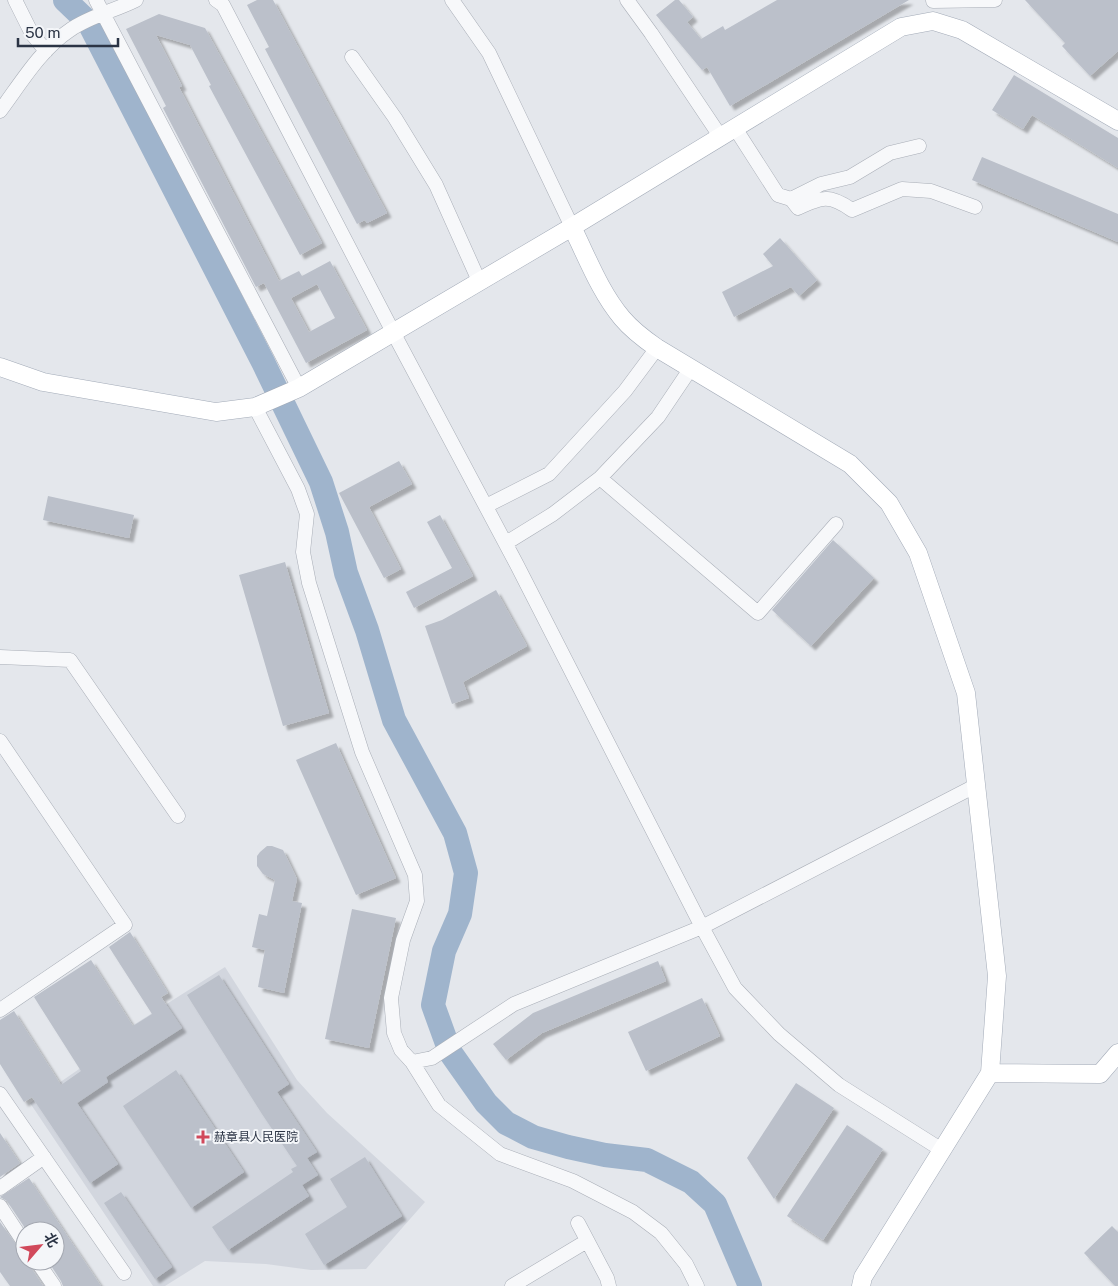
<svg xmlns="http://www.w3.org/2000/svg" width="1118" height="1286" font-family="'Public Sans','Noto Sans SC',sans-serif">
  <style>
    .built { fill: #d2d6de }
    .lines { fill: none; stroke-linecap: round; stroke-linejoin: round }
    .river { stroke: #9fb4cc; stroke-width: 24 }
    .building { fill: #bbc0ca; fill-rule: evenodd; filter: url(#shadow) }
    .minor-casing { stroke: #a9aeb7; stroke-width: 15 }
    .major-casing { stroke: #a3abb8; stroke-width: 19 }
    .minor { stroke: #f7f8fa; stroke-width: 14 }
    .major { stroke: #fff; stroke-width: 18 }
    .poi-dot { fill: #d1495b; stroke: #f4f6f9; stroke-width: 2 }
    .labels { text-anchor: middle; stroke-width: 4; stroke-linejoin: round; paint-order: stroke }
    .poi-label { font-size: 12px; fill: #2b3445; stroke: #f4f6f9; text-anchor: start }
  </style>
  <defs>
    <filter id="shadow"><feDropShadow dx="4.5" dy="4.5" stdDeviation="1" flood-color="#0004"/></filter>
  </defs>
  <rect width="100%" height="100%" fill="#e4e7ec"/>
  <!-- built -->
  <path class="built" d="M225 967 297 1080 327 1113 425 1202 366 1269 311 1270 266 1264 205 1261 165 1286H153L30 1103 98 1056 94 1050Z"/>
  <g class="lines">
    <!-- river -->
    <path class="river" d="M65 0 89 23 263 362 321 482 337 532 346 573 367 630 394 720 455 833 466 873 460 914 444 951 433 1005 450 1052 486 1103 506 1123 533 1137 568 1147 605 1155 647 1160 691 1182 715 1204 750 1286"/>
  </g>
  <!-- building -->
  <path class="building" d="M257 0H273L387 213 367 223 365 220 357 224 265 49 269 47 247 5Z
    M675 0H679L693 17 687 22 701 39 723 26 725 30 777 0H909L730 106 707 67 702 70 656 15Z
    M1025 0H1118V51L1090 76 1062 46 1065 43Z
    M159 14 205 28 322 243 300 255 209 86 211 85 190 45 156 35 182 86 179 87 279 281 299 271 302 276 330 261 367 330 306 363 264 283 256 287 163 108 166 106 126 29ZM317 284 335 318 309 332 291 298Z
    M1014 75 1118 138V168L1032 115 1023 129 992 110Z
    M982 157 1118 214V242L972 180Z
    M780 238 817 280 799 296 791 287 734 317 722 292 773 266 763 254Z
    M399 461 412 484 369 507 401 569 384 578 339 493Z
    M48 496 134 515 129 538 43 520Z
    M440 515 473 576 414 608 406 592 452 568 427 522Z
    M833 540 874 578 811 646 772 610Z
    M285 562 329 713 283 726 239 575Z
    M496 590 527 646 463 682 469 698 452 704 425 626 442 620Z
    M336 743 396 878 356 895 296 760Z
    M267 846H272L283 850 297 879 292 901 302 903 284 993 258 987 265 950 252 947 259 914 267 916 275 880 263 874 257 866V856L260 852Z
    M352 909 396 918 369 1048 325 1039Z
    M130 932 168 993 161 997 182 1028 106 1077 108 1082 77 1103 118 1164 90 1183 32 1097 24 1102 0 1064V1020L14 1011 61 1085 81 1071 34 997 91 960 133 1026 152 1014 109 947Z
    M658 961 666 981 542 1033 506 1060 493 1044 533 1013Z
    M219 975 289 1084 277 1092 317 1152 307 1158 318 1175 302 1185 309 1196 228 1250 212 1227 293 1172 291 1169 297 1166 262 1114 187 995Z
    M702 998 720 1036 646 1071 628 1032Z
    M176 1070 244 1172 191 1208 123 1106Z
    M796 1083 834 1108 774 1199 747 1158Z
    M847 1125 883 1149 823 1240 787 1216Z
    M0 1133 20 1163 0 1177Z
    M365 1157 402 1216 324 1265 305 1234 347 1207 330 1179Z
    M29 1178 64 1231 101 1286H63L61 1281 48 1261H55V1231H27L7 1201 0 1197Z
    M121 1192 172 1267 155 1279 104 1203Z
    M0 1222 25 1257V1261H28L30 1266 43 1286H10L0 1272Z
    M1112 1226 1118 1232V1286H1115L1084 1253Z"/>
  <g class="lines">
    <!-- minor casing -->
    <g class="minor-casing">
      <path id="minor" d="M15 0 32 34 46 51
        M96 0 299 388
        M216 0 223 5 393 332 517 565 702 927 735 988 779 1034 839 1085 942 1150
        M452 0 489 53 572 227
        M627 0 651 33 720 136
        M933 1 995 0
        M352 57 395 118 436 185 479 281
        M0 111C21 83 40 50 70 30 90 16 114 11 136 0
        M735 128 778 195 791 199 821 184 850 177 890 153 919 146
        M791 199 798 208C822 197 829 194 852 210L902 189 931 191 975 207
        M255 407 298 489 307 514 303 552 309 583 362 752 415 875 417 901 403 940 391 998 394 1033 401 1050 412 1062 432 1058 514 1004 702 927 977 785
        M600 478 758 613 836 524
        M486 506 549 474 625 391 657 348
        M506 543 553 514 600 478 658 417 691 368
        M0 657 70 660 178 816
        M0 741 125 925 0 1010
        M412 1062 439 1105 500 1154 573 1181 633 1212 661 1233 686 1264 697 1286
        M0 1094 124 1273
        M0 1188 44 1157
        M0 1206 25 1244
        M578 1223 607 1278 609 1286
        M37 1261 54 1286
        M512 1286 587 1241"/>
    </g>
    <!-- major casing -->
    <g class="major-casing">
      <path id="major" d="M572 227C587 257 600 292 622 318 632 330 644 339 657 348L850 464 889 503 918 553 966 693 997 976 990 1073 863 1277 861 1286
        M0 367 43 382 216 412 255 407 299 388 572 227 901 27 933 21 962 30 1118 121
        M990 1073 1100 1074 1118 1053"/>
    </g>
    <!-- minor -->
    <use href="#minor" class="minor"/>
    <!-- major -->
    <use href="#major" class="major"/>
  </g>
  <!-- markers -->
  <path class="poi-dot" d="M200.5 1129.5h5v5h5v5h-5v5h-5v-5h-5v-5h5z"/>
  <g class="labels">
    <!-- poi labels -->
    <g class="poi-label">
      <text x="214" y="1141">赫章县人民医院</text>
    </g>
  </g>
  <!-- north arrow -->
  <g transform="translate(40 1246) rotate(62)"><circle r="24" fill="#f4f6f9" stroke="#a4a8b1"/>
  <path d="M0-4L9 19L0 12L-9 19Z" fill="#d1495b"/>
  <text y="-8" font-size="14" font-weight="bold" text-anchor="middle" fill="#2b3445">北</text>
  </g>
  <!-- scale -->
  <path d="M18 38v8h100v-8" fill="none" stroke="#2b3445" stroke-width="2.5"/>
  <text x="25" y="38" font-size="15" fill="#2b3445" stroke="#f4f6f9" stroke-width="4" paint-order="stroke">50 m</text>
</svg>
